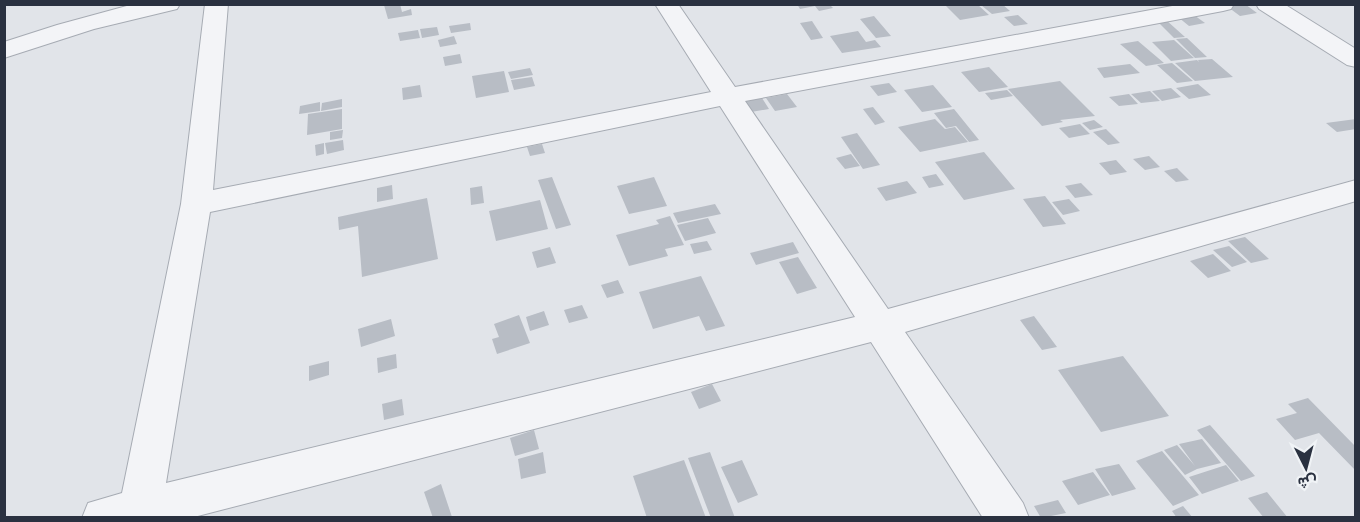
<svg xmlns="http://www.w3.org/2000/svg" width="1360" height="522" font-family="Ubuntu,Vazirmatn,sans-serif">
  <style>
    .building { fill: #b8bdc5 }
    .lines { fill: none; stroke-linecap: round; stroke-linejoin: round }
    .minor-casing { stroke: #a6abb3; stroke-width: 2 }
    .minor { fill: #f3f4f7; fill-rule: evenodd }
  </style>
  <rect width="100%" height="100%" fill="#e1e4e9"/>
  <!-- building -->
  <path class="building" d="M400 4 402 12 411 9 412 15 388 19 384 5Z
    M797 4H829L833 8 819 11 815 6 800 9Z
    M944 4H977L989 15 960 20Z
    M984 4H1002L1010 11 992 14 981 5Z
    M1245 4 1257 13 1240 16 1228 7Z
    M1018 15 1028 24 1014 26 1004 17Z
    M1194 15 1205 23 1189 26 1178 17Z
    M874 16 891 36 876 38 860 19Z
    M1156 20H1166L1185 37 1174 38Z
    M812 21 823 38 811 40 800 23Z
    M470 23 471 30 451 33 449 26Z
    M437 27 439 35 422 38 420 29Z
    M418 30 420 38 400 41 398 33Z
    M858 31 866 42 875 40 881 47 842 53 830 36Z
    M454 36 457 44 440 47 438 40Z
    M1187 38 1207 57 1195 58 1176 39Z
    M1174 40 1194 58 1171 61 1152 42Z
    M1138 41 1164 63 1146 66 1120 44Z
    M460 54 462 63 445 66 443 57Z
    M1212 59 1233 77 1195 81 1175 63 1197 60 1199 62 1198 60Z
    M1172 63 1193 81 1177 83 1157 65Z
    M1130 64 1140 73 1104 78 1097 68Z
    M989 67 1008 87 979 92 961 72Z
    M530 68 533 75 511 79 508 72Z
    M504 71 509 92 476 98 472 76Z
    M532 77 535 86 514 90 511 80Z
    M1060 81 1095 116 1060 120 1063 122 1042 126 1008 89Z
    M889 83 897 92 878 96 870 86Z
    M1198 84 1211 95 1189 99 1176 88Z
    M420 85 422 97 403 100 402 88Z
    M933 85 952 107 922 112 904 90Z
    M1171 88 1181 97 1162 101 1152 91Z
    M1007 90 1013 96 991 100 985 93Z
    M1150 91 1160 101 1141 103 1131 94Z
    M787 94 797 107 775 111 766 98Z
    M1129 94 1138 104 1119 106 1109 97Z
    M762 98 769 109 751 112 745 101Z
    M342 99V107L321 111 322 103Z
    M320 102V111L299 114 300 106Z
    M873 107 885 122 875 125 863 109Z
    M342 109V129L307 135 308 114Z
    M954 109 979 140 969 142 956 126 946 128 934 113Z
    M935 119 945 129 955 127 968 142 920 152 898 127Z
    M1356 119V129L1337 132 1326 123Z
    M1094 120 1103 127 1090 130 1082 123Z
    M1080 124 1090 134 1069 138 1059 128Z
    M1106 129 1120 143 1108 145 1093 132Z
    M343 130 342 138 330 140V132Z
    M857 133 880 165 863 169 841 137Z
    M343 140 344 150 327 154 325 143Z
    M324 143V154L316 156 315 145Z
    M542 144 545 153 530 156 527 147Z
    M984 152 1015 189 964 200 935 162Z
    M851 154 860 166 845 169 836 158Z
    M1149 156 1160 167 1145 170 1133 159Z
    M1116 160 1127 172 1110 175 1099 163Z
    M1177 168 1189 180 1176 182 1164 171Z
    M936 174 944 185 929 188 922 177Z
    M552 177 571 225 556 229 538 180Z
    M654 177 667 206 629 214 617 186Z
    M907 181 917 193 886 201 877 188Z
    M1081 183 1093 195 1075 198 1065 186Z
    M392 185 393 199 377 202V188Z
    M482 186 484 203 471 205 470 188Z
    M1045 196 1066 224 1043 227 1023 199Z
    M427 198 438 259 362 277 358 226 339 230 338 217Z
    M1069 199 1080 211 1063 215 1052 202Z
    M540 200 548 229 496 241 489 211Z
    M715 204 721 214 678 223 673 213Z
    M670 216 684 245 665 249 668 256 629 266 616 235 659 224 656 220Z
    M708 218 716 233 685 241 677 225Z
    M1245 237 1269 259 1251 263 1228 241Z
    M707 241 712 250 694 254 690 244Z
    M793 242 799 253 756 265 750 253Z
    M1229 246 1247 262 1232 267 1213 250Z
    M550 247 556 263 537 268 532 252Z
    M1213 254 1231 271 1208 278 1190 261Z
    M798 257 817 288 797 294 779 262Z
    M701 276 725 326 706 331 699 316 653 329 639 292Z
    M618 280 624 293 607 298 601 285Z
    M582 305 588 318 569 323 564 310Z
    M544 311 549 325 530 331 526 317Z
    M519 315 530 343 497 354 492 339 499 337 494 324Z
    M1034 316 1057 347 1042 350 1020 320Z
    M391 319 395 336 361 347 358 329Z
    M396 354 397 368 378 373 377 358Z
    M1123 356 1169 416 1101 432 1058 370Z
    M329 361V375L309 381V366Z
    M712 384 721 401 699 409 691 392Z
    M1308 398 1356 447V471L1319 433 1295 440 1276 419 1297 413 1288 404Z
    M402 399 404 415 384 420 382 404Z
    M1210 425 1255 476 1241 481 1197 430Z
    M534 430 539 449 515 456 510 438Z
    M1202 439 1221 463 1197 469 1185 475 1164 450 1177 445 1195 466 1179 444Z
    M1162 451 1199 495 1173 506 1136 461Z
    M543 452 546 473 521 479 518 459Z
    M710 452 735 518H711L688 458Z
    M684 460 706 518H647L633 476Z
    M742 460 758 495 738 503 721 467Z
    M1119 464 1136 489 1112 496 1095 469Z
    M1226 465 1239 481 1202 494 1189 477Z
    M1093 472 1110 495 1078 505 1062 481Z
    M441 484 452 517 450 518H433L424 492Z
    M1267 492 1288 518H1264L1248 498Z
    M1058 500 1066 513 1041 518 1034 506Z
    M1183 506 1193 518H1177L1172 511Z"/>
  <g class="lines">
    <!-- minor casing -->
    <g class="minor-casing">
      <path id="minor" d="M134 4H180L177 9 94 29 4 58V42L57 25Z
        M205 4H228L213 190 711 92 655 4H678L735 87 1183 4H1234L1231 9 1223 11 745 101 888 309 1356 180V201L905 332 1023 503 1029 518H983L871 342 190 518H82L88 503 122 493 181 204ZM720 106 855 317 166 483 210 212Z
        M1256 4H1284L1356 49V67L1347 65 1259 9Z"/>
    </g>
    <!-- minor -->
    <use href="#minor" class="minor"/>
  </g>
  <!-- border -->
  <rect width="1360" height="522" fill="none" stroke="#2a3140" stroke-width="12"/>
  <!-- north arrow -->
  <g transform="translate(1306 468) rotate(174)" stroke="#f0f3f6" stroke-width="4.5" paint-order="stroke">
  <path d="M0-4.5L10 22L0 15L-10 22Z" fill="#2a3140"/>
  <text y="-9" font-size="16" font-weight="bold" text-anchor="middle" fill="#2a3140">ش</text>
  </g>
</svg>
